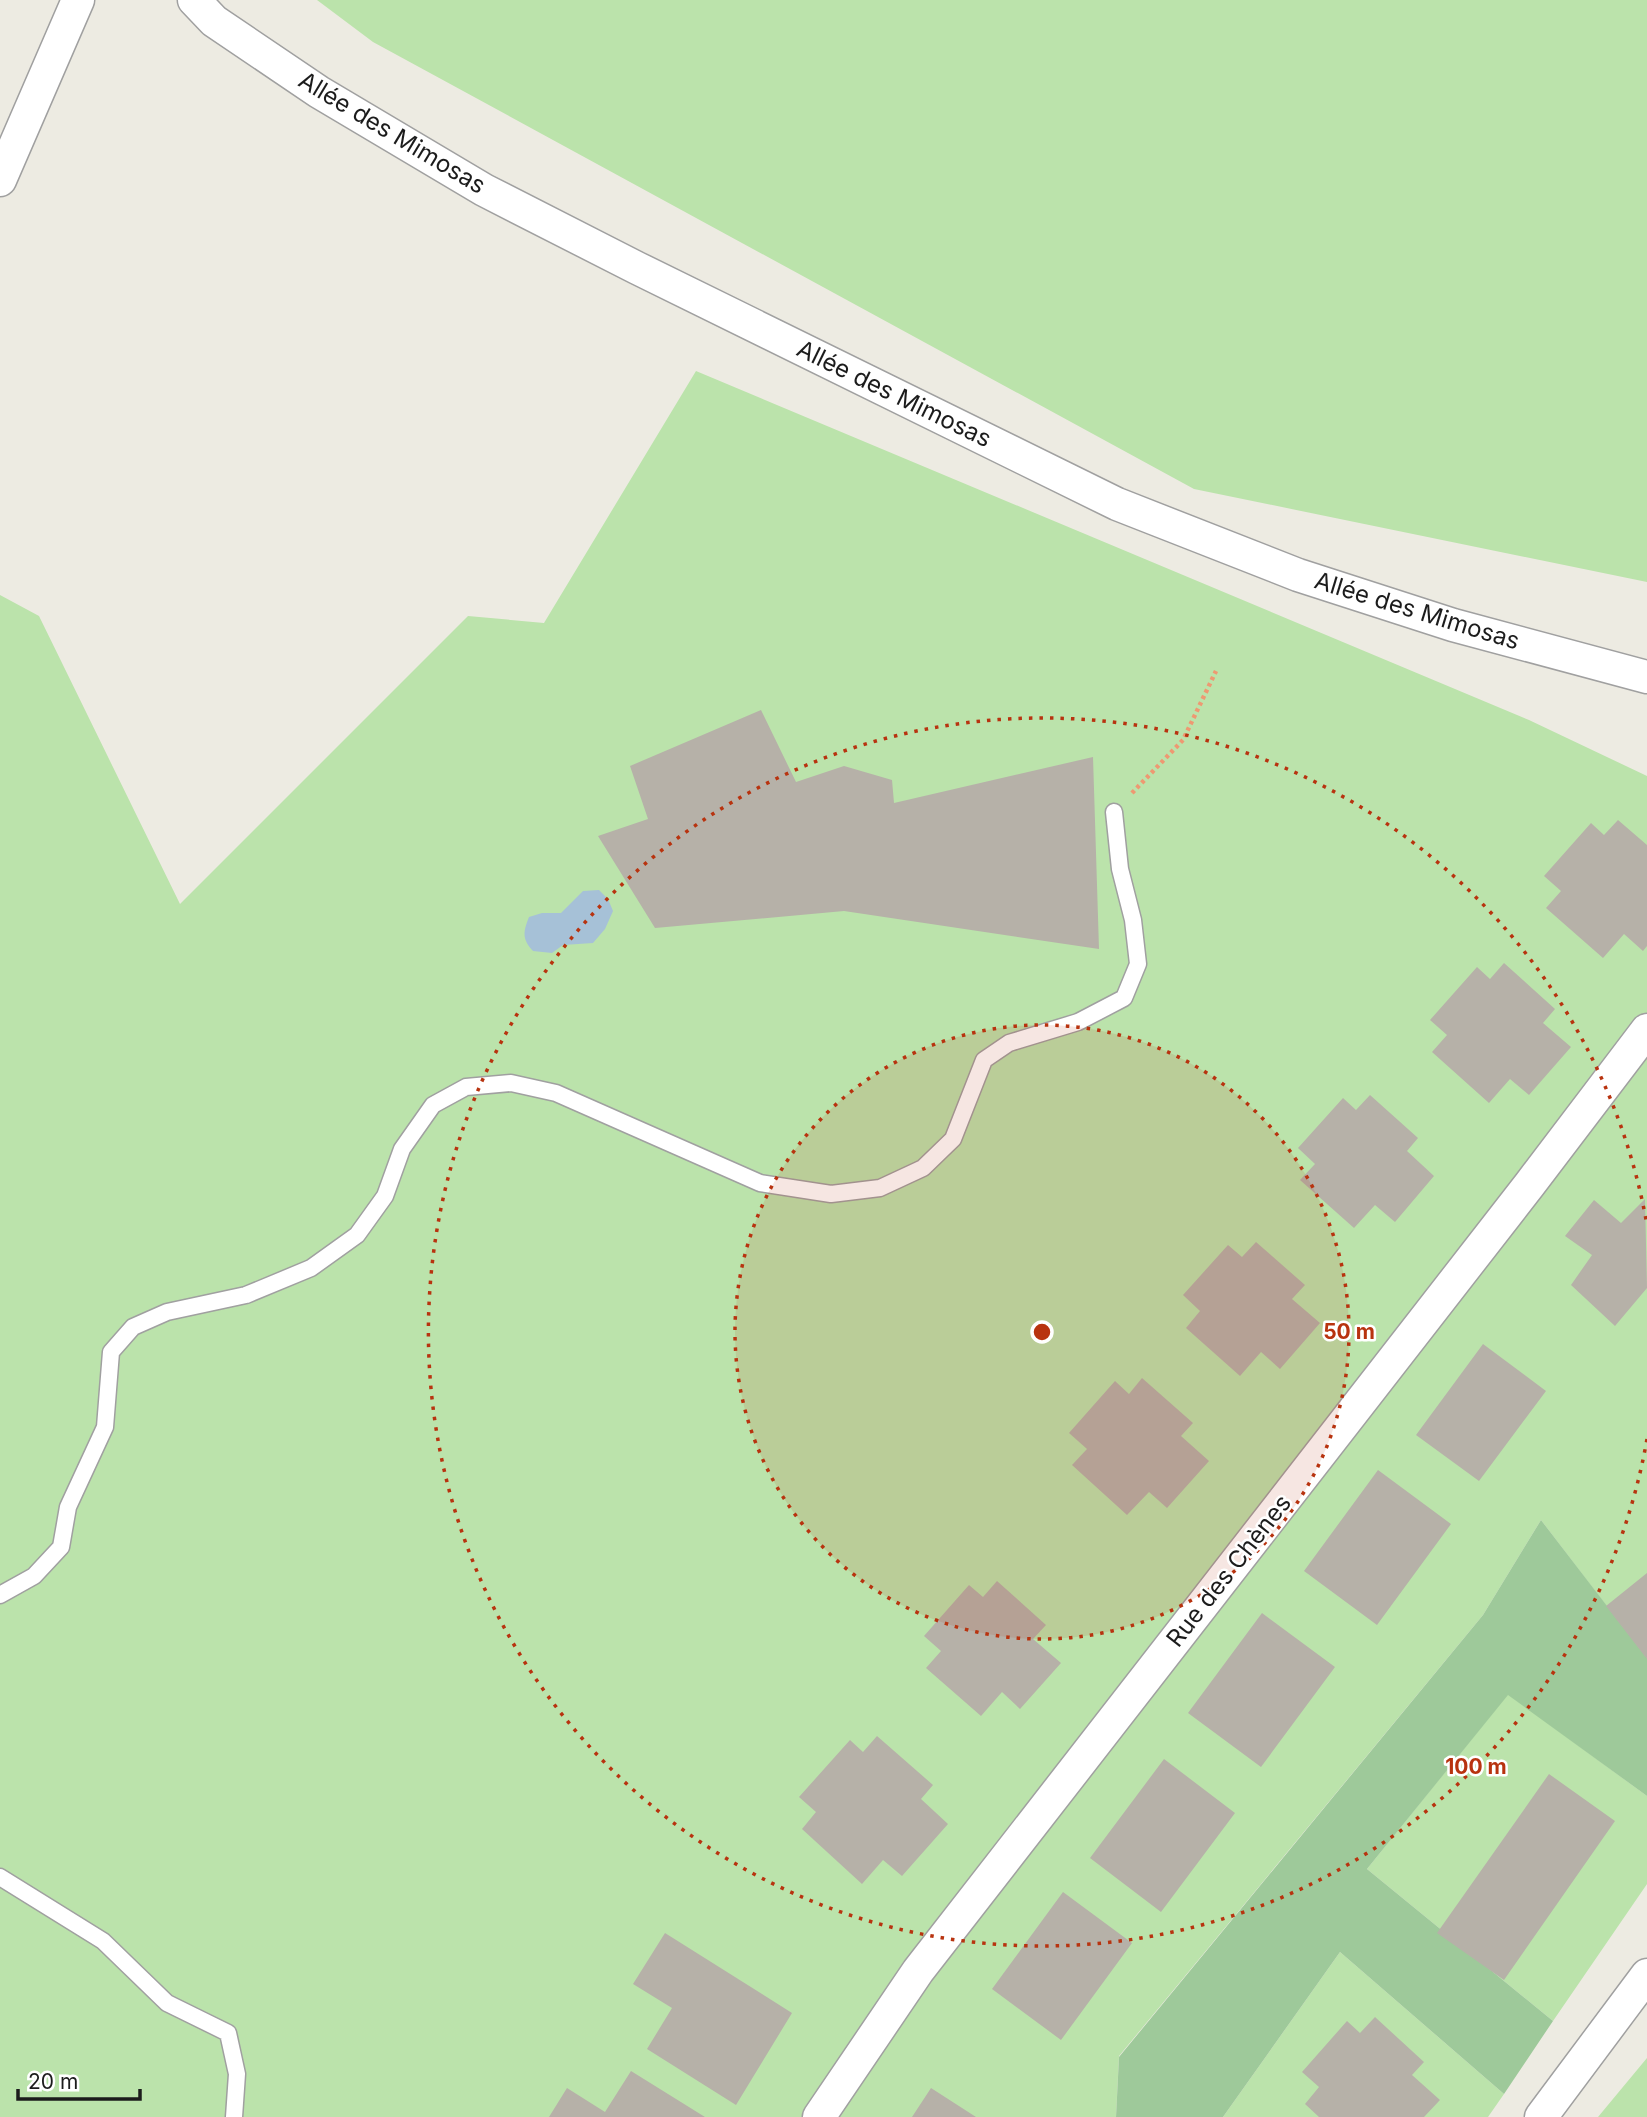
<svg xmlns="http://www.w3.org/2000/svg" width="1647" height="2117" font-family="Inter,sans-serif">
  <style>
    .grass { fill: #bbe3ab }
    .forest { fill: #9ec99a }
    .water { fill: #a6c1d7 }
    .building { fill: #b6b1a8 }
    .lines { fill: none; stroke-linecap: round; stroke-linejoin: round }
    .lane-casing { stroke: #a0a0a0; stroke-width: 19 }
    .street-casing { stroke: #a0a0a0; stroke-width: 35 }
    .path { stroke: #ee9972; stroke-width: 4.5; stroke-dasharray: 3.5 3.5; stroke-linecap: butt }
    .lane { stroke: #fff; stroke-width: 16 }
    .street { stroke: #fff; stroke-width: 32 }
    .ring { fill: none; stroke: #b8330f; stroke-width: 3.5; stroke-dasharray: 3.5 7 }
    .labels { text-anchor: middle; stroke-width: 5; stroke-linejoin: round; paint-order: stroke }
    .street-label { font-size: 24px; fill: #1c1c1c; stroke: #fff }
    .centre { fill: #b8330f; stroke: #fff; stroke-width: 3.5 }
    .ring-label { font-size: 21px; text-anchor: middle; font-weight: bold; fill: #b8330f; stroke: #fff; stroke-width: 5; stroke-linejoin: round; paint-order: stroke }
  </style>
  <rect width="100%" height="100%" fill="#edebe2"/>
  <!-- grass -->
  <path class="grass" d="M317 0H1647V582L1194 489 373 42Z
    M696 371 1529 720 1647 776V1659L1541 1520 1483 1615 1119 2056 1116 2117H0V595L39 616 180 904 468 616 544 623Z
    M1508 1694 1647 1796V1884L1553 2021 1367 1869Z
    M1340 1952 1504 2094 1488 2117H1223Z
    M1647 2058V2117H1598Z"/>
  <!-- forest -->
  <path class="forest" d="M1541 1520 1647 1658V1796L1508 1695 1367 1869 1553 2021 1504 2094 1340 1952 1223 2117H1116L1119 2057 1483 1615Z"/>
  <!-- water -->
  <path class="water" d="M599 890 608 899 613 911 605 929 593 943 563 945 552 953 533 951C522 939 523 932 529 917L542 913H561L583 891Z"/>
  <!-- building -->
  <path class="building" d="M761 710 796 782 844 766 892 780 894 803 1093 757 1099 949 844 911 655 928 598 836 648 819 630 766Z
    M1618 820 1647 845V946L1643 951 1624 934 1603 958 1546 908 1561 891 1544 876 1591 823 1604 835Z
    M1504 963 1555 1009 1543 1023 1571 1047 1529 1095 1510 1079 1489 1103 1432 1052 1447 1035 1430 1020 1477 967 1490 979Z
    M1370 1095 1418 1138 1407 1151 1434 1176 1395 1222 1375 1205 1354 1228 1300 1180 1315 1164 1298 1148 1343 1098 1356 1110Z
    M1645 1199 1647 1288 1615 1326 1571 1285 1592 1255 1565 1236 1594 1200 1621 1223Z
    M1256 1242 1305 1285 1292 1299 1320 1323 1280 1369 1261 1352 1240 1376 1186 1328 1200 1311 1183 1295 1228 1245 1242 1257Z
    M1483 1344 1546 1391 1479 1481 1416 1435Z
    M1142 1378 1193 1423 1181 1436 1209 1461 1167 1508 1149 1492 1127 1515 1072 1465 1087 1449 1069 1433 1115 1381 1129 1394Z
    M1378 1470 1451 1524 1377 1625 1304 1571Z
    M1647 1573V1659L1606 1606Z
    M997 1581 1046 1625 1033 1639 1061 1663 1020 1709 1002 1692 981 1716 926 1668 941 1651 924 1636 969 1585 983 1597Z
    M1262 1613 1335 1667 1261 1767 1188 1713Z
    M877 1736 933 1785 921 1799 948 1824 902 1876 883 1860 862 1884 802 1829 816 1812 799 1797 850 1740 863 1752Z
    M1164 1759 1235 1813 1161 1912 1090 1858Z
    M1549 1774 1615 1821 1504 1980 1437 1933Z
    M1063 1892 1132 1943 1061 2040 992 1989Z
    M665 1933 792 2013 736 2105 647 2049 672 2008 633 1984Z
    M1375 2017 1424 2062 1412 2075 1440 2100 1424 2117H1319L1305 2104 1319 2087 1302 2072 1347 2021 1360 2033Z
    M631 2071 705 2117H549L567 2088 605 2112Z
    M931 2088 976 2117H912Z"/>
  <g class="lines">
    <!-- lane casing -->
    <g class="lane-casing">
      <path id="lane" d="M0 1595 34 1576 61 1547 68 1507 105 1427 111 1352 133 1327 167 1312 246 1295 311 1268 357 1235 385 1196 402 1149 433 1105 466 1087 511 1083 556 1093 760 1183 831 1194 880 1188 923 1168 953 1139 984 1060 1009 1043 1078 1022 1124 998 1138 964 1133 920 1120 869 1114 812
        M0 1877 103 1941 167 2003 228 2033 237 2074 234 2117"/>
    </g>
    <!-- street casing -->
    <g class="street-casing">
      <path id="street" d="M194 0 214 21 319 92 484 190 637 268 1117 504 1298 575 1453 625 1647 677
        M0 180 78 0
        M819 2117 918 1971 1530 1184 1647 1030
        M1541 2117 1647 1975"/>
    </g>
    <!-- path -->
    <path class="path" d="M1132 793 1183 740 1216 671"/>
    <!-- lane -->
    <use href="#lane" class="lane"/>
    <!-- street -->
    <use href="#street" class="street"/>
  </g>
  <!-- distance rings -->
  <circle cx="1042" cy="1332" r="307" fill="#b8330f" fill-opacity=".12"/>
  <g class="ring">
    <circle cx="1042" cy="1332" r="307"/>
    <path d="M1647 1439A614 614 0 1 1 1647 1225"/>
  </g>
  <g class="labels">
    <!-- street labels -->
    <g class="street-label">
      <text transform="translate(392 133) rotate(31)" y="8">Allée des Mimosas</text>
      <text transform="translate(894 394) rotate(26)" y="8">Allée des Mimosas</text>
      <text transform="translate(1417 611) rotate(17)" y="8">Allée des Mimosas</text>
      <text transform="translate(1229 1571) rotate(-52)" y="8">Rue des Chènes</text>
    </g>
  </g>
  <circle cx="1042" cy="1332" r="10" class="centre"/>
  <g class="ring-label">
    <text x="1349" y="1339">50 m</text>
    <text x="1476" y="1774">100 m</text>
  </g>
  <!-- scale -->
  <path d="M18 2089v10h122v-10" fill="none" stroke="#1c1c1c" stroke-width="3.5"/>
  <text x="28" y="2089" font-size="21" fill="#1c1c1c" stroke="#ffffff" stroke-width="5" paint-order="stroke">20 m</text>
</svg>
